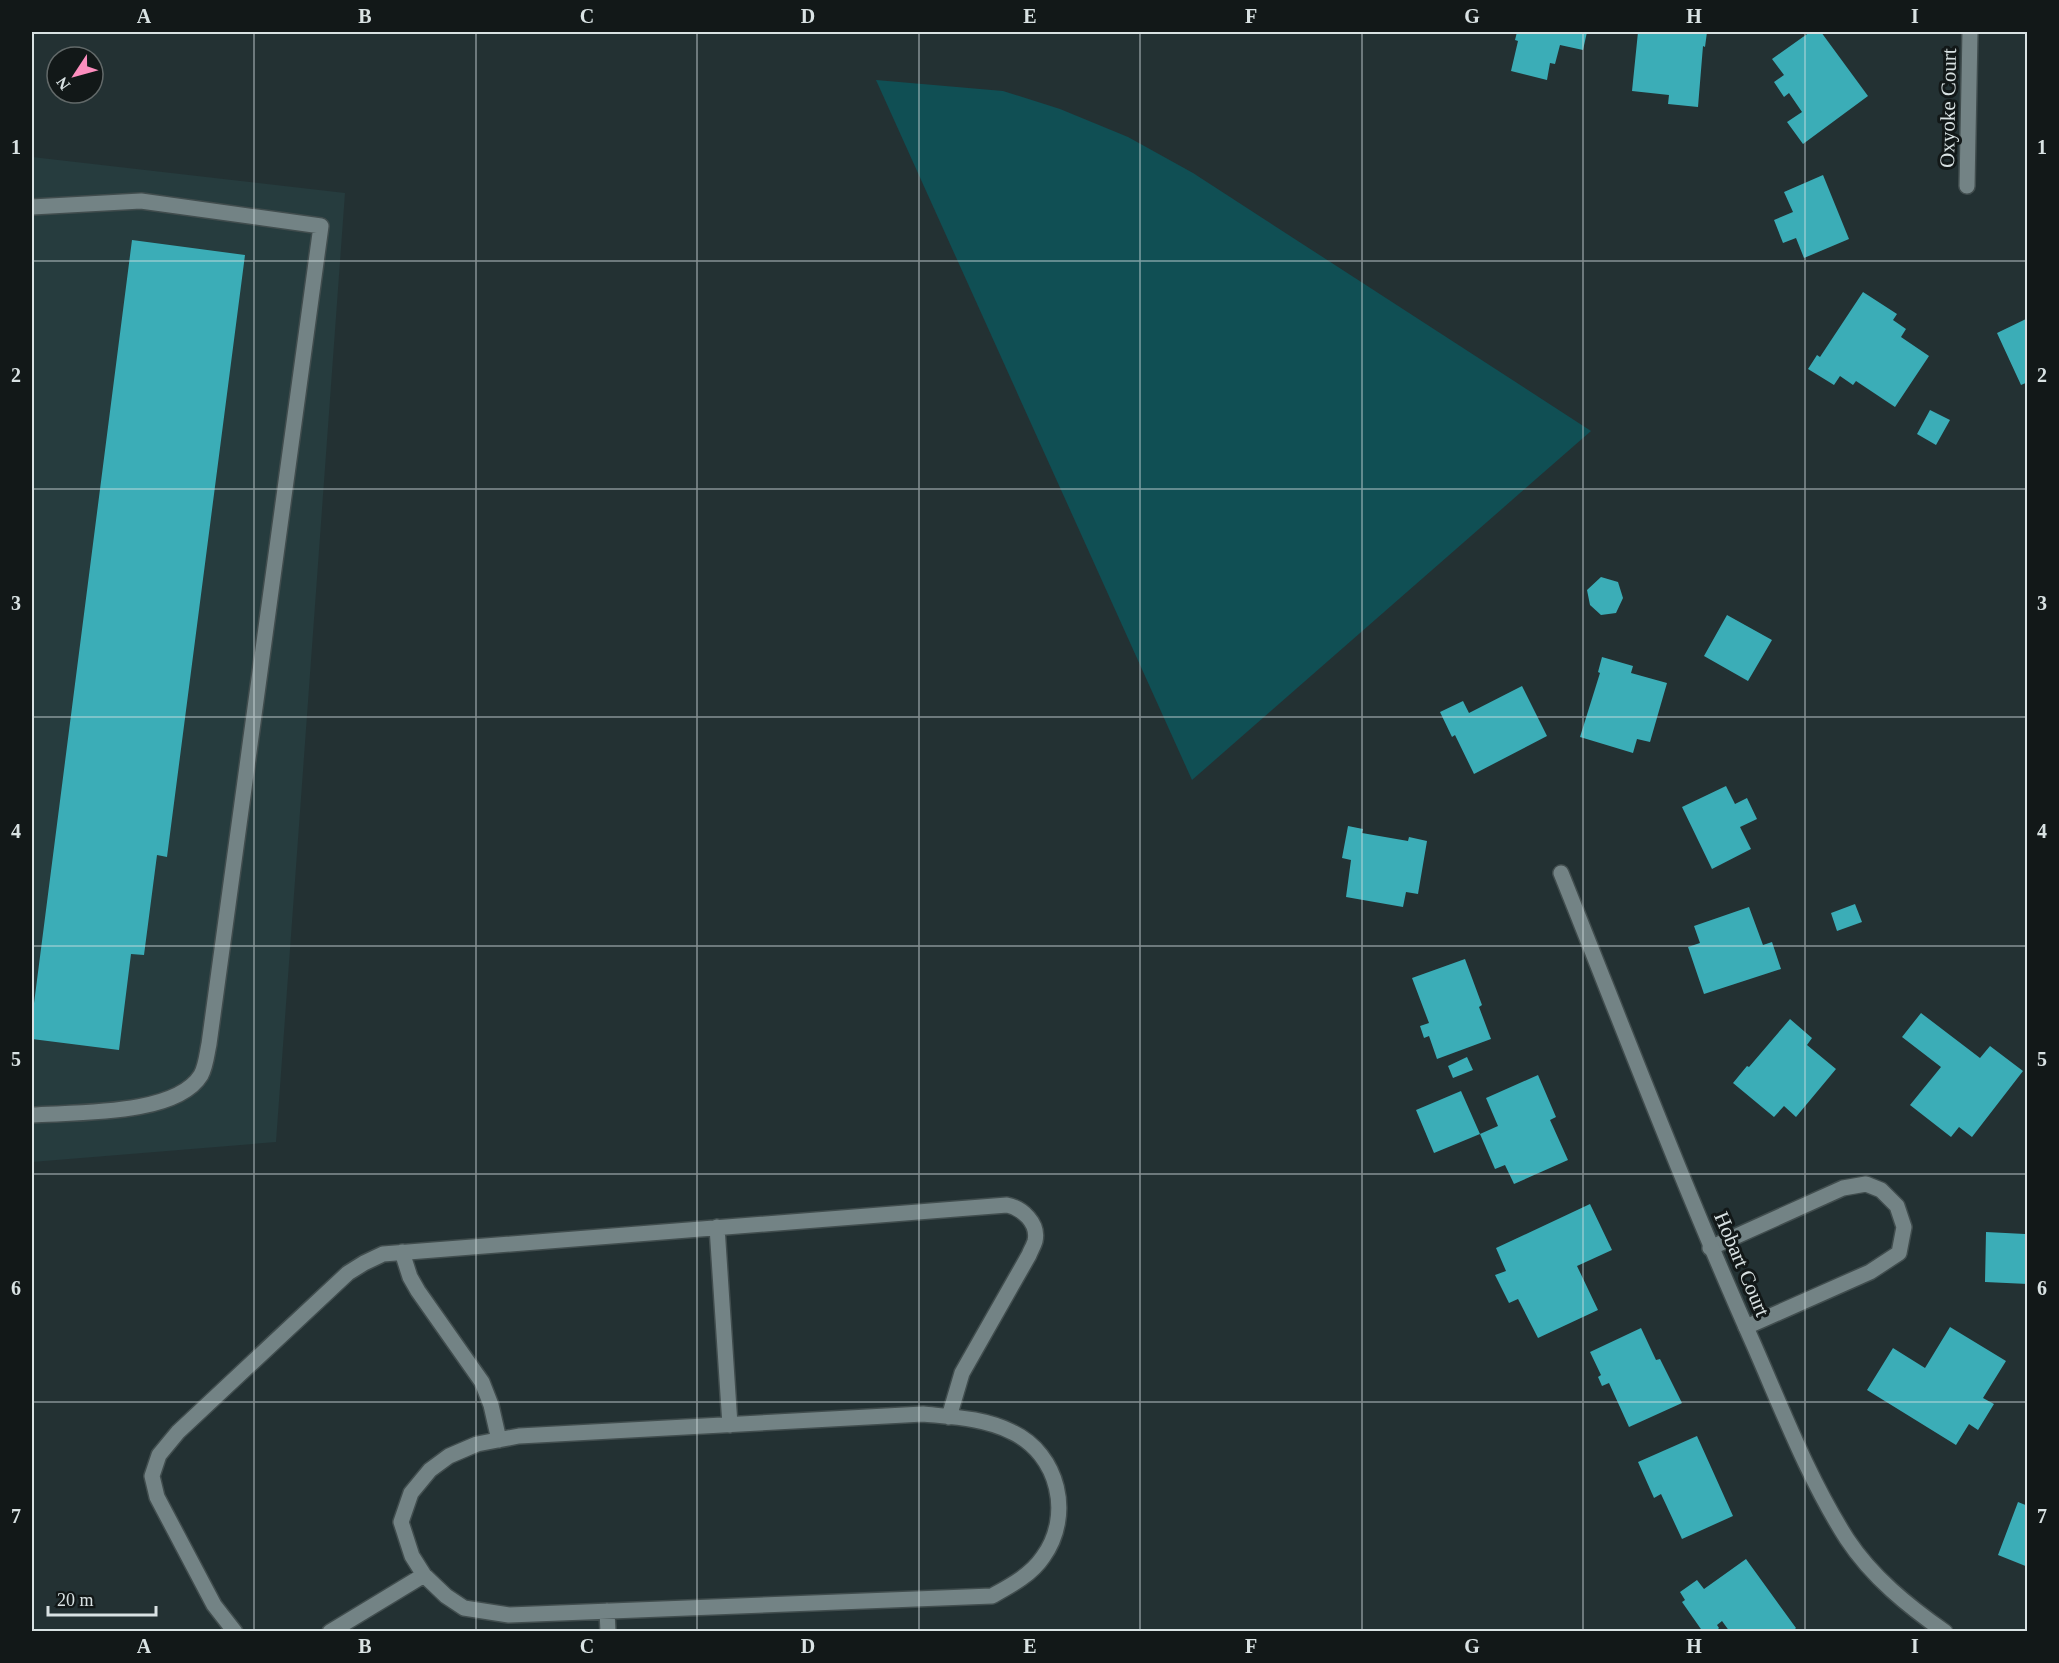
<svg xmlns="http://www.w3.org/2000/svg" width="2059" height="1663" font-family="Georgia,serif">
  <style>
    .built { fill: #263c3e }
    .green { fill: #104f54 }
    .building { fill: #3badb7 }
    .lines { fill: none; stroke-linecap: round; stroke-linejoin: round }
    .service-casing { stroke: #414d4e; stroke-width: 18 }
    .minor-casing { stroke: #414d4e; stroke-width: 18 }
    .service { stroke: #738385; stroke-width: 15 }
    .minor { stroke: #738385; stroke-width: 15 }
    .grid { fill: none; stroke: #d9e2e3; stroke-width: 1.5; stroke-opacity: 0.55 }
    .labels { text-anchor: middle; stroke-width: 6; stroke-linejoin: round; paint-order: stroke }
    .street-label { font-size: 21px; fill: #d9e2e3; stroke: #121818 }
    .neatline { fill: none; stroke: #d9e2e3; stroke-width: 2 }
    .grid-label { font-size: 20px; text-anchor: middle; font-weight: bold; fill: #d9e2e3 }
  </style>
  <rect width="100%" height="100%" fill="#233133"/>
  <!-- built -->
  <path class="built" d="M32 157 345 193 276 1142 32 1162Z"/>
  <!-- green -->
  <path class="green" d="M876 80 1003 91 1060 109 1128 137 1193 173 1591 431 1192 780Z"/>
  <!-- building -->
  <path class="building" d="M1517 32H1587L1583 50 1560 45 1555 64 1550 63 1547 80 1511 71 1518 41 1515 40Z
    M1638 32H1707L1705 47 1703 46 1698 107 1668 104 1669 95 1632 91Z
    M1810 32H1821L1868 96 1803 144 1787 122 1802 112 1789 93 1784 97 1774 82 1784 75 1772 59Z
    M1823 175 1849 239 1804 258 1796 238 1783 243 1774 220 1793 212 1784 192Z
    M132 240 245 255 167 857 157 855 144 955 131 954 119 1050 32 1039V1019Z
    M1863 292 1897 314 1893 320 1906 329 1901 337 1929 356 1895 407 1856 381 1853 385 1840 376 1834 385 1808 369 1817 355 1820 357Z
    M2028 318V382L2021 385 1997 333Z
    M1930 410 1950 420 1936 445 1917 434Z
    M1601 577 1618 582 1623 598 1616 613 1601 615 1590 605 1587 590Z
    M1727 615 1772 640 1748 681 1704 656Z
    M1602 657 1633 666 1631 673 1667 683 1650 742 1637 739 1633 753 1580 737 1600 673 1598 672Z
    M1522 686 1547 736 1474 774 1455 735 1452 737 1440 712 1463 701 1469 713Z
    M1726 786 1735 804 1747 798 1757 819 1740 827 1751 849 1712 869 1682 807Z
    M1348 826 1363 829 1362 833 1408 841 1409 837 1427 841 1418 894 1406 892 1403 907 1346 897 1351 860 1342 858Z
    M1855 904 1862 922 1837 931 1831 913Z
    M1749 907 1763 945 1772 942 1781 969 1704 994 1688 947 1700 943 1694 926Z
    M1465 959 1482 1005 1479 1007 1491 1039 1437 1059 1429 1036 1424 1038 1420 1026 1429 1023 1412 978Z
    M1921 1013 1980 1058 1990 1046 2023 1071 1972 1137 1959 1127 1951 1137 1910 1105 1941 1067 1902 1037Z
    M1790 1019 1812 1038 1807 1045 1836 1069 1796 1117 1784 1106 1774 1117 1733 1083 1747 1066 1749 1067Z
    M1467 1057 1473 1070 1453 1078 1448 1066Z
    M1538 1075 1556 1117 1550 1120 1568 1160 1514 1184 1505 1165 1495 1169 1480 1134 1498 1126 1486 1098Z
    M1461 1091 1480 1134 1434 1153 1416 1110Z
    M1590 1204 1612 1250 1577 1266 1598 1310 1538 1338 1518 1299 1509 1303 1495 1275 1506 1271 1496 1248Z
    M2026 1220H2028V1284L1985 1282 1986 1232 2025 1234Z
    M1950 1327 2006 1361 1983 1398 1994 1404 1978 1430 1969 1424 1956 1445 1867 1390 1893 1348 1925 1368Z
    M1641 1328 1656 1360 1660 1359 1682 1403 1629 1427 1609 1383 1602 1386 1598 1377 1601 1375 1590 1352Z
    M1697 1436 1733 1516 1682 1539 1661 1494 1654 1498 1638 1462Z
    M2018 1502 2028 1506V1567L1998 1555Z
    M1746 1559 1796 1628 1792 1632H1730L1722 1621 1717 1625 1719 1628 1715 1632H1703L1682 1602 1685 1600 1680 1592 1697 1580 1704 1589Z"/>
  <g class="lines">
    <!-- service casing -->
    <g class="service-casing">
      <path id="service" d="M32 207 141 201 321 226 209 1044C207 1053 206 1066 201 1075 176 1116 75 1112 32 1115
        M717 1227 730 1425
        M1710 1248 1843 1188 1866 1184 1881 1190 1897 1206 1904 1227 1899 1253 1870 1272 1746 1327
        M402 1252 410 1277 418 1291 482 1382 491 1405 499 1440
        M923 1414C953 1417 984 1418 1012 1432 1059 1454 1073 1516 1043 1557 1031 1575 1010 1586 992 1596L509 1615 464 1608 446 1596 424 1575 412 1556 401 1522 411 1493 430 1470 449 1456 477 1444 519 1436Z
        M607 1611 608 1632
        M235 1632 214 1605 157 1497 152 1476 159 1455 178 1432 348 1273 364 1263 383 1254 1007 1205C1022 1208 1039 1223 1035 1241 1034 1245 1031 1250 1029 1255L962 1373 949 1417
        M330 1632 424 1575"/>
    </g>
    <!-- minor casing -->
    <g class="minor-casing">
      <path id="minor" d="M1967 186 1970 32
        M1561 873C1624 1030 1684 1188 1753 1343 1782 1409 1808 1478 1847 1539 1872 1577 1908 1606 1945 1632"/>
    </g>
    <!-- service -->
    <use href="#service" class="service"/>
    <!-- minor -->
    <use href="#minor" class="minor"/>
  </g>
  <!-- grid -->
  <path class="grid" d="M254 32V1632M476 32V1632M697 32V1632M919 32V1632M1140 32V1632M1362 32V1632M1583 32V1632M1805 32V1632M32 261H2028M32 489H2028M32 717H2028M32 946H2028M32 1174H2028M32 1402H2028"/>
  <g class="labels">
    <!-- street labels -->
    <g class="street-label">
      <text transform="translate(1948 108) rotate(-89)" y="7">Oxyoke Court</text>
      <text transform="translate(1742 1264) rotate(67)" y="7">Hobart Court</text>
    </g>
  </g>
  <!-- border -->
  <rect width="2059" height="1663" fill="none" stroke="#121818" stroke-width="66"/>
  <!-- north arrow -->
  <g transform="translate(75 75) rotate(234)"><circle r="28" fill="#121818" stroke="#626969" stroke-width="1.5"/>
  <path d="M0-4.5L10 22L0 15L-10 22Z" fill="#fd8ebe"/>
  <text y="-9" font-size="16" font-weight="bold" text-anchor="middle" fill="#d9e2e3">N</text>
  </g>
  <!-- scale -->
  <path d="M48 1606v9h108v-9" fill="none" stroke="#d9e2e3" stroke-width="3"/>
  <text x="57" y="1606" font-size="18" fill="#d9e2e3" stroke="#121818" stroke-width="4.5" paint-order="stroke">20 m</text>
  <rect x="33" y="33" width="1993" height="1597" class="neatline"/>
  <g class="grid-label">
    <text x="144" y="23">A</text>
    <text x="365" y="23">B</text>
    <text x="587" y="23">C</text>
    <text x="808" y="23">D</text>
    <text x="1030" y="23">E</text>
    <text x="1251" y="23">F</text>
    <text x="1472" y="23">G</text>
    <text x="1694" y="23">H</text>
    <text x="1915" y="23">I</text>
    <text x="16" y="154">1</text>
    <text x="2042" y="154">1</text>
    <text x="16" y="382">2</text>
    <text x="2042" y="382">2</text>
    <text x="16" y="610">3</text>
    <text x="2042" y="610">3</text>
    <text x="16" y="838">4</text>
    <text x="2042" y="838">4</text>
    <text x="16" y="1066">5</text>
    <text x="2042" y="1066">5</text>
    <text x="16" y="1295">6</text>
    <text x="2042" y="1295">6</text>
    <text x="16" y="1523">7</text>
    <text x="2042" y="1523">7</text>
    <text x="144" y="1653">A</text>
    <text x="365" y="1653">B</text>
    <text x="587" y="1653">C</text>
    <text x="808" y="1653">D</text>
    <text x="1030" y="1653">E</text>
    <text x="1251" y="1653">F</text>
    <text x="1472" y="1653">G</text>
    <text x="1694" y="1653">H</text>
    <text x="1915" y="1653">I</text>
  </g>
</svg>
